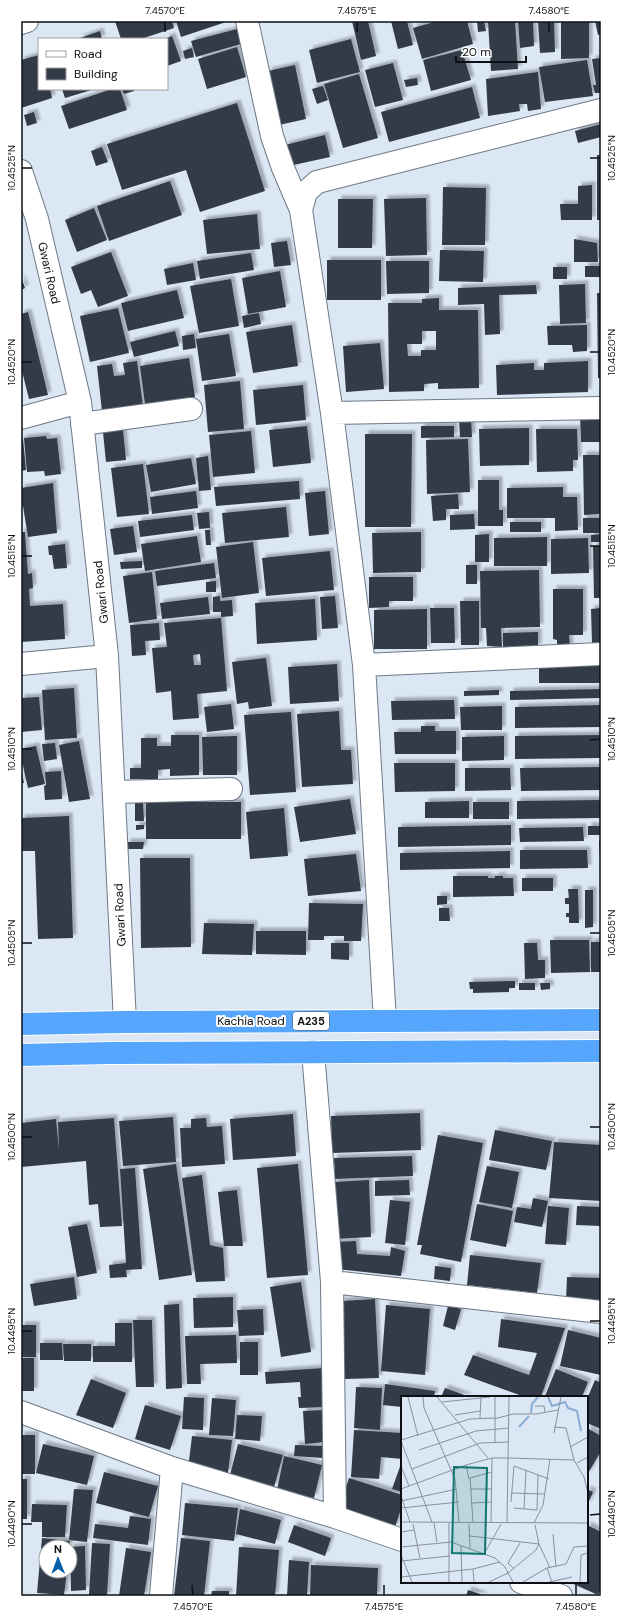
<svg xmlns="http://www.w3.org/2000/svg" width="622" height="1617" font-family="'DM Sans',sans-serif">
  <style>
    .building { fill: #323b46; fill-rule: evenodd; filter: url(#shadow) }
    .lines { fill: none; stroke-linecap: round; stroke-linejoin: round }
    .minor-casing { stroke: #6d7884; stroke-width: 24 }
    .highway-casing { stroke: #fff; stroke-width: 24 }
    .minor { stroke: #fff; stroke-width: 22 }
    .highway { stroke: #56a6fd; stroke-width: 22 }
    .ticks { fill: none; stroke: #0c1015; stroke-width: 1.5 }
    .labels { text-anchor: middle; stroke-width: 4; stroke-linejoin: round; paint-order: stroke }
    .shield { fill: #fff; stroke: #55585b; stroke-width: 1 }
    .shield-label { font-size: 11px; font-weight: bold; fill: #0c1015 }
    .street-label { font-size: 12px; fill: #0c1015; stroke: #fff }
    .inset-river { fill: none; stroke: #8badd4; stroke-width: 2 }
    .inset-road { fill: none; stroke: #88919b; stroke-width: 1 }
    .view { fill: #0f766e; fill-opacity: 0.15; stroke: #0f766e; stroke-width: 2 }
    .inset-edge { fill: none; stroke: #0c1015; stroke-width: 2 }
    .neatline { fill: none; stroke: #0c1015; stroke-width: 1.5 }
    .ticks-label { font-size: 10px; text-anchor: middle; fill: #0c1015 }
  </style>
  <defs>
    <filter id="shadow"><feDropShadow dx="3.5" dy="-3.5" stdDeviation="1" flood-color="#0004"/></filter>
  </defs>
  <rect width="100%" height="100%" fill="#dbe7f5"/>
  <!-- building -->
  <path class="building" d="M115 21H172L174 28 141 39H121Z
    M176 21H229L181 37Z
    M352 21H368L376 56 361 60Z
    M391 21H407L413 45 398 49Z
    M438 21H467L473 44 422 59 413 28Z
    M477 21H484L486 31 478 32Z
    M488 21H515L518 69 491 71Z
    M518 21H533L534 46 520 48Z
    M538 21H554L555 52 540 53Z
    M561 21H589V58L561 59Z
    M595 21H601V34L598 35Z
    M237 29 241 44 196 57 191 41Z
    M100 31 102 39H77Z
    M172 36 181 61 167 66V39H164Z
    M351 39 360 72 317 83 309 50Z
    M237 47 246 77 207 89 198 59Z
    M192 48 194 57 185 59 183 51Z
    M462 50 471 80 431 91 423 60Z
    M39 55V89H50L52 98 21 108V60Z
    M601 58V93H595L593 85H596L592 59Z
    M587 60 593 96 545 102 539 67Z
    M393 63 403 100 375 107 365 70Z
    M295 65 306 119 279 125 268 71Z
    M538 72 541 109 528 111 527 104H519L520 111 488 116 486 79Z
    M359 74 378 138 343 148 324 84Z
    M417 78 418 85 406 87 404 80Z
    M323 86 328 100 317 104 312 89Z
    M472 87 480 118 389 142 381 112Z
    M62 89H95L65 98Z
    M112 89H120L127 110 69 129 61 106Z
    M122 89H134V91L124 94Z
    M237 103 265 191 200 212 186 170 122 190 107 144Z
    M34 112 37 123 27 126 24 115Z
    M601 124V137L578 143 575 131Z
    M325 135 330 157 289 166 285 145Z
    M102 147 108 162 96 166 91 151Z
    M597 155H601V220H597Z
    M170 181 182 215 109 241 97 206Z
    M592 185V220H561L560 204H578V186Z
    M443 187 486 188 485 245H442Z
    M426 198 427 255 386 256 384 199Z
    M338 199H373L372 248H338Z
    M94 208 107 240 77 252 65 220Z
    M257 214 260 249 207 254 203 220Z
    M574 239 597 243 598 262H574Z
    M287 241 291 265 274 267 271 243Z
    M440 250 484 251 483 282 439 281Z
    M111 252 128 296 98 307 91 290 81 294 71 267Z
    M251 253 254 270 200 279 197 261Z
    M327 260H381V300H327Z
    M386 261H429V293L387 294Z
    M193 263 196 280 167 285 164 269Z
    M585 266H601V277H585Z
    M553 267H567V279H553Z
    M280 271 286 307 248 314 242 278Z
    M21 277 25 288 21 290Z
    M231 279 239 326 199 333 190 286Z
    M585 284 586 323 560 324 559 285Z
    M536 285 537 294 499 295 500 334 485 335 484 304 458 305V288Z
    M177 290 184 318 128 331 121 303Z
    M597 293H601V378H598Z
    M439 298V310H478L479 388 438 389V383L424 384V391L389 392 388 303H422V299ZM422 331H436V350H421V356H408L407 344H422Z
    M118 308 129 353 90 362 80 316Z
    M28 312 48 395 29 399 21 367V314Z
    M259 313 261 324 244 328 242 316Z
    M292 325 298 366 253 373 246 332Z
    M587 325V351L573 352 572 345H548L547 326Z
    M175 331 179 346 134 357 130 342Z
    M194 334 196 348 183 350 182 336Z
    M229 334 236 376 202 381 196 339Z
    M380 343 384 389 346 392 343 346Z
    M189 358 195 397 145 404 140 366Z
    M137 361 143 406 102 411 97 366 112 364 114 376 125 375 123 363Z
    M588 361V392L497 395 496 365 534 363V370H544V363Z
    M240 381 244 429 208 432 204 385Z
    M303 385 306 420 256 425 253 390Z
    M600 414 601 442H581L580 415Z
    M471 418 472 437H460L459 419Z
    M307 426 311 463 273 467 269 430Z
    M421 426H454V437L421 438Z
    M529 428V465L480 466 479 429Z
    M536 429H577L578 460H573V471L537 472Z
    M123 430 126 460 106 462 103 432Z
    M251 431 255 473 213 477 209 435Z
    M365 434H412L411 527H365Z
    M46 436 47 439 57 438 61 474 45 476 44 471 27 472 24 438Z
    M21 439H23L26 470 21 471Z
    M468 439 470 492 427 494 426 440Z
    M583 455H601V514L584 515Z
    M208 456 211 490 199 491 196 458Z
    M191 458 196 484 151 492 146 465Z
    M143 464 149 514 117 517 111 468Z
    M478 480H499V510H503V526H478Z
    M299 481 300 499 216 506 214 487Z
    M53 483 57 533 28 537 23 506H21V488Z
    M563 487V497H577L578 530 555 531V518H507V488Z
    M196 491 198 508 152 514 150 497Z
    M325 491 329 534 309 536 305 493Z
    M458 494 459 509H446V520L433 521 431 496Z
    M286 507 289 537 225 543 222 513Z
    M209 512 210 528 199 529 197 513Z
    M474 514 475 529 450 530V515Z
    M192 515 194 530 140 537 138 521Z
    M583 518H601V533H583Z
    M510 522H541V532H510Z
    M133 526 137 552 114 555 110 529Z
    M205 530H210L211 545H206Z
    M21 532H25L28 574 32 573 33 588 29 589 30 606 63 604 65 639 21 642Z
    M421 532V572L373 573 372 533Z
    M489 534V562H475V535Z
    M601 534V542H591V535Z
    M197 536 201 562 145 571 141 544Z
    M547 537V566H494V538Z
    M588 538 589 573 551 574V539Z
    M253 542 259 593 222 598 216 547Z
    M65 544 67 568 54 569 52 555H49L48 546Z
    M593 546H601V598H594Z
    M330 551 334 590 266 596 262 558Z
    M142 561V568L121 569 120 562Z
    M214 563 216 578 157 586 155 571Z
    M466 565H477V584H466Z
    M539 570 540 627 501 628 502 647 487 646 486 628H481L480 571Z
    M152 572 157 619 129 623 123 576Z
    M369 577H413V601H389V607L369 608Z
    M216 581V592H206V582Z
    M553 589H583V635H569L570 648H557V640L553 639Z
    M220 596V601L232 600 233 616 221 617V612H213V597Z
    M335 596 338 628 322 629 320 597Z
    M208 597 210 614 162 619 160 603Z
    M315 599 317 640 257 644 255 603Z
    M460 601H479V645H461Z
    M430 608H454L455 643H431Z
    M601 608V642L592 643 591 609Z
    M427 609V649H374V610Z
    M221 618 227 691 197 694 199 718 173 720 171 691 156 693 152 648 167 647 164 623ZM200 654 201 665H194L193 655Z
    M159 623 160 640 145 641 146 655 132 656 130 625Z
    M538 632V647H503V633Z
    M266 658 272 706 249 709 248 702 237 704 232 662Z
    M337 664 339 701 290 704 288 667Z
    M539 666H601V683H539Z
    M74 688 77 738 45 740 42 690Z
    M601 689V698L510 700V691Z
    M499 690V695L464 696V691Z
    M39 697 42 730 21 732V698Z
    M454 700 455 719 392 720 391 701Z
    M231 704 234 729 207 732 204 707Z
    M601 705V727L515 728V707Z
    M502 706V730H461L460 707Z
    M339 711 341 750H351L353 784 302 787 297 714Z
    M291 712 296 792 250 795 244 715Z
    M421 726H435V731H456V754H395L394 732H421Z
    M171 735H199V775L170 776V769L158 770V779H130V768H141V738H157V746H171Z
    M601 735V758L515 759V736Z
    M237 736V775H203L202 737Z
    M504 736V760L462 761V737Z
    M79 741 90 799 69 802 59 745Z
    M55 743 57 759 44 761 42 744Z
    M36 746 45 784 28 788 21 757V749Z
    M394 763H455V791L395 792Z
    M601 767V790L521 791 520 768Z
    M465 768H510L511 790 465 791Z
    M61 771 62 799 45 800 44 786 46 785 45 772Z
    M22 773 24 783H21V774Z
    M350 799 356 834 300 842 294 807Z
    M601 800V818L517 819V801Z
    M469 801V818H425V802Z
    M146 802H241V839H146Z
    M473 802H509V819H473Z
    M135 803H143L144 821H135Z
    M284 808 288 856 250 859 246 812Z
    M69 816 73 938 38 939 35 851H21V818Z
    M136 825H144V829L136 830Z
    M511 825V845L398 847V827Z
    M588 826H601V835H588Z
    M583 827 584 841 520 842 519 828Z
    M599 841H601V857H600Z
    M127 842H144L143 849H127Z
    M520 850H587L588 868 520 869Z
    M510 851V868L400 870V853Z
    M356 854 361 891 308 896 304 859Z
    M140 858H190L191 947 141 948Z
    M453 876H488V878H495V876H503V878H513L514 896 453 897Z
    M522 878H553V891H522Z
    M568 889H578L579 923H569V917H566V913H569V904H565V898H569Z
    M585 890H593V927L585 928Z
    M437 896H447V904L437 905Z
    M309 903 363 904 361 941H344V936H324V940H308Z
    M439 908H449L450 921H439Z
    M204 923 254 924 252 955 202 954Z
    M256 931H306V955L256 954Z
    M550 940H589L590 972 551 973Z
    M591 942H601V972H591Z
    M331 943H349V960L331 959Z
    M524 943H537L538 960H545V978L525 979Z
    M515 981V988H509V992L473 993V989H470L469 982Z
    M519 983H535V990H519Z
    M540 983H550V989L541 990Z
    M420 1113 421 1150 332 1153 331 1116Z
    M293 1114 296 1156 233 1160 230 1119Z
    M173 1117 176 1162 123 1166 119 1121Z
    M114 1118 122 1226 100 1227 98 1204 89 1205 86 1161 21 1167V1123L56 1119 59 1150 58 1122Z
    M206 1118 207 1127 222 1126 225 1164 182 1167 180 1128H191V1119Z
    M495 1130 552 1141 546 1170 489 1160Z
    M438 1135 483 1143 461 1262 420 1254 422 1245H417Z
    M554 1142 601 1145V1201L549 1198Z
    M412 1156 413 1176 335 1179 334 1158Z
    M176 1164 192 1275 159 1280 143 1169Z
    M298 1164 308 1275 267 1278 257 1168Z
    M487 1166 519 1172 512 1208 479 1202Z
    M135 1168 142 1269 126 1270 127 1277 110 1278 109 1265 126 1263 120 1169Z
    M202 1175 210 1245 223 1248 225 1281 196 1282 182 1178Z
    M369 1180 371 1237 335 1239 333 1182Z
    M409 1180 410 1195 375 1196V1181Z
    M237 1190 243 1246H224L218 1192Z
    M533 1198 548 1201 542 1227 514 1222 517 1207 531 1209Z
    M390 1200 410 1202 405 1245 385 1243Z
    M477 1204 513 1211 506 1247 470 1240Z
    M548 1206 569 1208 566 1245 545 1244Z
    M577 1206 601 1207V1226L576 1225Z
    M87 1224 97 1273 77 1277 68 1227Z
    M356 1241 357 1254 390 1256 391 1247 405 1251 401 1276 337 1269 336 1242Z
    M470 1255 541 1263 537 1293 467 1285Z
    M435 1266 451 1268 450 1281 434 1279Z
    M74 1277 77 1299 34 1306 30 1284Z
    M567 1277 601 1278V1302L566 1301Z
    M301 1282 311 1352 281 1357 270 1287Z
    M233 1297V1327L194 1328 193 1298Z
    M375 1299 379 1378 345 1379 341 1301Z
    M179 1304 182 1388 166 1389 164 1305Z
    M386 1305 430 1309 425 1375 381 1371Z
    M448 1306 461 1309 455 1330 443 1326Z
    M263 1309 264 1335 239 1336 237 1310Z
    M501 1319 565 1328 541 1397H525L464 1375 473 1355 529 1375 537 1353 498 1347Z
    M133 1320H152L154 1387H136Z
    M115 1323H132V1362H93V1346H115Z
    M21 1325H36V1357H22Z
    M568 1330 601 1338V1375L560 1366Z
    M236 1335 237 1363 200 1364 201 1384H187L185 1336Z
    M240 1342H258V1375H240Z
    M40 1343H62L63 1360H40Z
    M63 1344H91V1361H64Z
    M21 1358H34V1391H21Z
    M324 1368 327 1407 299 1408 298 1397H301L300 1382 266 1384 265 1372Z
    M556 1369 588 1382 582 1397H549L545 1396Z
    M91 1379 126 1393 113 1428 76 1415Z
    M595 1380 601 1383V1429L587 1423V1399Z
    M385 1384 435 1391 434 1397H402V1407L383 1405Z
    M356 1387 382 1388 380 1430 354 1428Z
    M445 1388 470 1397H441Z
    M184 1397 204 1398 203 1430 182 1429Z
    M212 1398 236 1400 233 1436 209 1435Z
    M145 1405 181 1416 170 1450 135 1439Z
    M323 1410 325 1442 305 1444 303 1411Z
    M237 1415 262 1416 260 1441 235 1439Z
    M587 1428 601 1436V1451L587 1475Z
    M354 1430 402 1433V1459L381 1457 379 1479 351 1477Z
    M21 1435H35V1474H21Z
    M192 1436 232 1440 228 1473 188 1469Z
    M43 1444 94 1456 87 1485 36 1473Z
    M238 1444 283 1455 274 1487 230 1475Z
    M295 1445 322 1446V1458L294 1456Z
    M284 1456 322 1465 314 1498 277 1490Z
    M402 1461V1492L392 1489Z
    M104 1472 158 1486 149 1517 96 1503Z
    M349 1478 402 1495V1506L395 1527 339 1509Z
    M21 1479H27V1519H21Z
    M74 1489 93 1490 87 1542 69 1540Z
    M587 1489 593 1492 587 1506Z
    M185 1503 238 1508 234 1541 182 1535Z
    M32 1504 67 1505 65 1537H42V1522H31Z
    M240 1509 281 1520 275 1544 236 1534Z
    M130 1516 151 1519 148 1545 93 1538 95 1524 128 1528Z
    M294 1525 331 1538 325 1556 288 1542Z
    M587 1525 601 1532V1588L598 1595 569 1582H587Z
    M42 1538 70 1541 69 1547H46V1571H67L64 1595 37 1593Z
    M181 1538 210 1541 204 1596H174Z
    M92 1543 110 1544 107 1596 89 1595Z
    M85 1546 86 1590 71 1591 70 1547Z
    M239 1547 279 1550 275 1596H236Z
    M126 1548 151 1552 144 1596H119Z
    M289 1560 309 1562 307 1596H287Z
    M311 1565 378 1568 377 1596H310Z
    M468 1590 486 1596H466Z
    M212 1591H229V1596H211Z"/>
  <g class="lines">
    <!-- minor casing -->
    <g class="minor-casing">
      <path id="minor" d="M247 21 272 136 283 168 301 210
        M21 23 27 21
        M21 171 37 219 80 402 107 656 125 1022
        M332 413 601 408
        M21 418 80 402
        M82 424 191 409
        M21 664 107 656
        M364 665 601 654
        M114 792 231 789
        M385 1021 364 665 332 413 301 210 306 192 317 182 601 110
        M313 1052 332 1282 335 1517
        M332 1282 601 1312
        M21 1412 172 1468 335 1517 402 1540
        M521 1582 561 1596
        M161 1596 172 1468"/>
    </g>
    <!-- highway casing -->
    <g class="highway-casing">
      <path id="highway" d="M21 1024 125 1022 601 1020
        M21 1055 109 1053 601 1051"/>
    </g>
    <!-- minor -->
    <use href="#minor" class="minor"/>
    <!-- highway -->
    <use href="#highway" class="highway"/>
  </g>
  <!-- ticks -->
  <path class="ticks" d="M165 22V32M357 22V32M549 22V32M590 158H600M22 168H32M590 352H600M22 362H32M590 546H600M22 556H32M590 740 600 739M22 749H32M590 933H600M22 943H32M590 1127H600M22 1137H32M590 1321H600M22 1331H32M590 1515 600 1514M22 1524H32M192 1585 193 1595M384 1585V1595M576 1585V1595"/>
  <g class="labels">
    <!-- shield labels -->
    <rect class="shield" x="293" y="1012" width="36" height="18" rx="3"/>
    <g class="shield-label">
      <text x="311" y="1025">A235</text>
    </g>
    <!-- street labels -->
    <g class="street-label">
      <text transform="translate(49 273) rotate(77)" y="4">Gwari Road</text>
      <text transform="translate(101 592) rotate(-96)" y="4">Gwari Road</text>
      <text transform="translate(120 915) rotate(-93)" y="4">Gwari Road</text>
      <text x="251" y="1025">Kachia Road</text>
    </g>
  </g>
  <!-- overview -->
  <g transform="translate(401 1396)">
    <rect width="187" height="187" fill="#dbe7f5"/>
    <path class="inset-river" d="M147 1 151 10 164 6 167 12 176 15 180 35M130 17 131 8 137 1M118 31 128 20"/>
    <path class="inset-road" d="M7 1 17 40M22 1 23 12 54 83 58 126M36 1 87 62M41 6 89 1M134 10H143L144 16M54 19 79 15M79 22 80 1M93 23 112 18H135L157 14M153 31 165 32 173 64M153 37 160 1M0 44 69 23 93 22M0 45 31 126M94 46V1M169 51 187 41M18 54 75 35 108 32M176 67 187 61M65 69 68 83M0 70 8 90M11 73 79 47 108 46M0 93 65 69 91 62H108L173 64 183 81 187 97M70 93H90M110 97 144 98M0 100 9 126M0 105 56 93M110 106 113 70 148 83M71 107 90 106M0 112 58 106M113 112 136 114M123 113 125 74M136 114 137 79M0 126 187 127M72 126 69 82 91 76M90 126 91 62M106 126 108 1M33 127 36 146M48 127V186M133 127 142 109 149 63M187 127V106M12 128 19 162M68 128 69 152M134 129 138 148 149 172M0 136 13 134M152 138 155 171M69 140 138 148 135 154 107 177 88 186M60 150 61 186M0 151 50 146 94 162 104 171 112 186M83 158 100 128M0 159 11 186M0 165 49 160M146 172 151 186M72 173 73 186M113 173 107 167 119 147M0 181 72 173 99 166M122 186 146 172 165 168 173 151 187 150M148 186 171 181M179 186 180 159 187 157"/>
    <path class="view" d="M53 71 86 72 84 158 51 157Z"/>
    <rect width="187" height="187" class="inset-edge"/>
  </g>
  <!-- border -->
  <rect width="622" height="1617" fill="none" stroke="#ffffff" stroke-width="44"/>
  <!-- legend -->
  <rect x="38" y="38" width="130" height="52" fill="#ffffff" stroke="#9e9fa1"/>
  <rect x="46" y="51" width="20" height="6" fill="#ffffff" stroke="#9e9fa1"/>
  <text x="74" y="58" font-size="12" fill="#0c1015">Road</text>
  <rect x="46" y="68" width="20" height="12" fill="#323b46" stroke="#9e9fa1"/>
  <text x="74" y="78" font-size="12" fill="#0c1015">Building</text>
  <!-- north arrow -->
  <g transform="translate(58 1559) rotate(359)"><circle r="19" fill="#ffffff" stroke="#9e9fa1"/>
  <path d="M0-3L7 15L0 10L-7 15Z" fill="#045eab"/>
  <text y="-6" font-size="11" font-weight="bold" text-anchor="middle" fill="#0c1015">N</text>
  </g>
  <!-- scale -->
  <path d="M456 56v6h70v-6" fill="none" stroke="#0c1015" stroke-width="2"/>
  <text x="462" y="56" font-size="12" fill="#0c1015" stroke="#ffffff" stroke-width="3" paint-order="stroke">20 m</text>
  <rect x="22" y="22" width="578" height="1573" class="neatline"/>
  <g class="ticks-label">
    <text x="165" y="14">7.4570°E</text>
    <text x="357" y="14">7.4575°E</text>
    <text x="549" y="14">7.4580°E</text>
    <text transform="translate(611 158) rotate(-90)" y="4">10.4525°N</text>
    <text transform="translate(11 168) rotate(-90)" y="4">10.4525°N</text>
    <text transform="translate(611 352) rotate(-90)" y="4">10.4520°N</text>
    <text transform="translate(11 362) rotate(-90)" y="4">10.4520°N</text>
    <text transform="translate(611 546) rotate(-90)" y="4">10.4515°N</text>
    <text transform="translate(11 556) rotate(-90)" y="4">10.4515°N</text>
    <text transform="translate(611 739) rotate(-90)" y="4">10.4510°N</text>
    <text transform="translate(11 749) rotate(-90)" y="4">10.4510°N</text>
    <text transform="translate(611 933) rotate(-90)" y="4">10.4505°N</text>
    <text transform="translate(11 943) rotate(-90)" y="4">10.4505°N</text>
    <text transform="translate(611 1127) rotate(-90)" y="4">10.4500°N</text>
    <text transform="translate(11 1137) rotate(-90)" y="4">10.4500°N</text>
    <text transform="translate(611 1321) rotate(-90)" y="4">10.4495°N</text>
    <text transform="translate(11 1331) rotate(-90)" y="4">10.4495°N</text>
    <text transform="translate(611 1514) rotate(-90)" y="4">10.4490°N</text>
    <text transform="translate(11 1524) rotate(-90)" y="4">10.4490°N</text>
    <text x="193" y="1610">7.4570°E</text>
    <text x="384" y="1610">7.4575°E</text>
    <text x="576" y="1610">7.4580°E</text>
  </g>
</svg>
